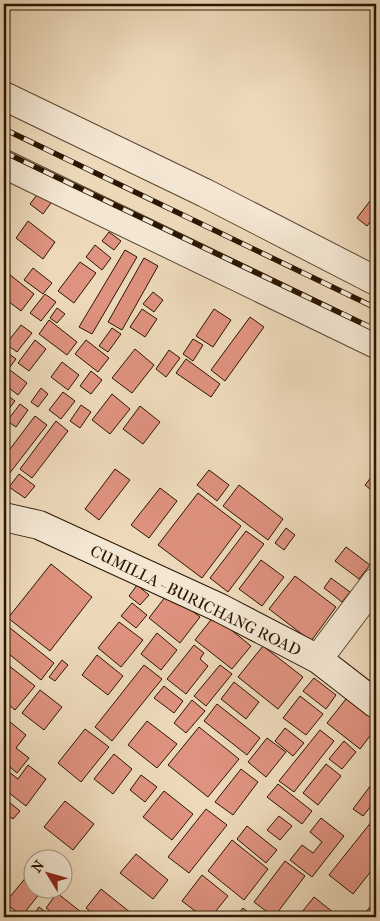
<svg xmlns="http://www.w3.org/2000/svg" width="380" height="921" font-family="'IM FELL French Canon',serif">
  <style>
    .building { fill: #df927f; stroke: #2a1601 }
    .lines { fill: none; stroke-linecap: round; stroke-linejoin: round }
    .street-casing { stroke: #5b472f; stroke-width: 30 }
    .secondary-casing { stroke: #2a1601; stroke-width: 30 }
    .street { stroke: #f3e6d2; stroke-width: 28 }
    .secondary { stroke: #f3e6d2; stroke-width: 28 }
    .rail-casing { stroke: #2a1601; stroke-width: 5.5 }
    .rail { stroke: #f3e6d2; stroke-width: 4; stroke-dasharray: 11; stroke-linecap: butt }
    .labels { text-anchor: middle; stroke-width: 4; stroke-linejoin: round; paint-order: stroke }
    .street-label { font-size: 16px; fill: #2a1601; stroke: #f3e6d2 }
  </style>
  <rect width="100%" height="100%" fill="#edd9ba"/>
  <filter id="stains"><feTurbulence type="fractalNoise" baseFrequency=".004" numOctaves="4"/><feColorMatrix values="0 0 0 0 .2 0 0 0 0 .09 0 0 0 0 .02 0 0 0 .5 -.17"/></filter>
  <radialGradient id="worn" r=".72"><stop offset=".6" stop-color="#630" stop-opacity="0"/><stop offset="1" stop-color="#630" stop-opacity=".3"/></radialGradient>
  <!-- building -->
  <path class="building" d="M43 187 56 196 43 214 30 204Z
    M376 193V214L367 226 357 218Z
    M28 221 55 242 43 259 16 238Z
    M109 232 121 241 114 250 102 241Z
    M95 245 111 258 102 270 86 257Z
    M125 250 137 257 92 334 79 327Z
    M144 258 158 266 122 330 108 322Z
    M80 262 96 273 74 303 58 291Z
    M33 268 52 283 43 294 24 280Z
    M4 270 34 294 21 311 4 298Z
    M153 292 163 300 154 312 143 304Z
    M45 294 56 302 41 321 30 313Z
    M57 308 65 314 57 323 50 318Z
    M142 309 157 319 145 337 130 327Z
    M214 309 231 320 213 347 196 336Z
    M250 317 264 327 225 381 211 370Z
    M49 320 77 342 67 355 39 334Z
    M21 325 32 333 17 352 6 344Z
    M112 328 121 334 108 352 99 346Z
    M193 339 203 345 193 361 183 354Z
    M35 340 46 349 29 371 18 363Z
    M86 340 109 358 98 372 75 354Z
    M135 349 154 365 132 393 112 378Z
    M169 350 180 358 166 377 156 369Z
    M5 351 16 359 10 367 4 362Z
    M186 359 220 384 211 397 176 373Z
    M62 362 79 375 68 390 51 377Z
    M6 367 27 383 18 395 4 384V370Z
    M91 371 102 380 91 394 80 386Z
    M41 388 48 394 38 407 31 402Z
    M63 392 75 401 61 419 49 410Z
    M4 393 15 401 4 415Z
    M112 394 130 409 110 434 92 420Z
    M20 404 28 410 16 427 7 421Z
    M81 405 91 412 80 428 70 421Z
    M140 406 160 422 143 444 123 429Z
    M35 416 47 425 9 474 4 470V457Z
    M56 421 68 431 32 478 20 469Z
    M115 469 130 480 99 520 85 509Z
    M209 470 229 485 217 501 197 485Z
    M376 471V494L365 485Z
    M19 474 35 486 25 498 9 487Z
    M239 485 283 519 268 540 223 506Z
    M160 488 177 501 149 538 131 525Z
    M198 493 241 526 202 578 158 545Z
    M286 528 295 535 284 550 275 543Z
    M246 531 264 544 228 592 210 578Z
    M346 547 370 565 359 579 335 561Z
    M261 560 284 577 262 606 239 589Z
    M51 564 92 597 50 651 8 618Z
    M295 576 336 607 311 641 269 609Z
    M331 578 350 592 342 602 324 588Z
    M137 585 149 595 140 605 129 596Z
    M169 592 200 617 180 643 149 618Z
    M132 603 147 615 136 628 121 616Z
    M214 616 251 646 232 669 195 640Z
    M119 622 143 640 121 667 98 648Z
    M5 624 54 663 41 680 4 650Z
    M157 633 177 650 161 670 141 654Z
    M194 645 204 653 200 659 208 666 186 694 167 679Z
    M263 646 303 677 278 709 238 677Z
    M97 655 123 676 108 695 82 675Z
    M62 660 68 665 55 681 49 677Z
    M4 662 35 686 15 710 4 701Z
    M144 665 162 679 112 741 95 727Z
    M220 665 232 674 206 706 194 696Z
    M314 678 336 695 326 709 303 691Z
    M234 682 259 702 246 719 221 699Z
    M164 686 183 701 174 713 154 698Z
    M40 690 62 707 44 730 22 713Z
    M350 694 376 715V728L360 749 327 723Z
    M300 696 323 714 306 735 283 718Z
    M192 700 205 711 186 733 174 723Z
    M217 704 260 738 247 755 204 721Z
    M4 717 26 735 16 748 29 758 17 773 4 762Z
    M147 721 177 744 157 768 128 745Z
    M199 727 239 759 208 797 168 765Z
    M285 728 304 743 293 756 275 741Z
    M85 729 109 747 81 782 58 763Z
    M320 730 334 741 294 792 279 781Z
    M267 738 286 752 266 777 248 762Z
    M344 741 356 752 342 769 329 759Z
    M114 754 132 769 113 794 94 779Z
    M326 764 341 776 318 805 303 793Z
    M28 765 46 779 26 806 4 789V768L18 779Z
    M241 769 258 782 233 815 215 802Z
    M141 775 157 787 145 802 130 790Z
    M278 784 312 811 302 824 267 797Z
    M371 785 376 789V800L363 816 353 809Z
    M164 791 193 814 172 840 143 817Z
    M65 801 94 824 73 850 44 827Z
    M9 802 20 811 13 819 4 813V808Z
    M206 809 227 825 189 873 168 857Z
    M279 816 292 826 280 840 267 830Z
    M376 816V865L353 894 329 875Z
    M321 818 344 836 312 877 290 860 302 845 313 853 322 842 310 832Z
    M247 826 277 850 266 863 237 839Z
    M232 840 268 869 244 900 208 871Z
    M136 854 168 880 153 899 120 873Z
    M285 861 305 876 274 917 254 902Z
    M202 875 228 896 211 917H203L182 901Z
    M27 876 32 880V888L43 889 22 916 5 903Z
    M101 889 136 917H97L86 908Z
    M57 893 81 912 77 917H58L46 908Z
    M314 897 339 917H298Z
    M374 902 376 903V917H372L366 912Z
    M39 907 52 917H32Z
    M243 908 254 917H236Z"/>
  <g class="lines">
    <!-- street casing -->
    <g class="street-casing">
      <path id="street" d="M4 96 205 193 376 281
        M4 164 376 344
        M318 659 376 582"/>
    </g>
    <!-- secondary casing -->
    <g class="secondary-casing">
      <path id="secondary" d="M4 517 39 525 220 608 318 659 376 704"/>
    </g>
    <!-- street -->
    <use href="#street" class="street"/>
    <!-- secondary -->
    <use href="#secondary" class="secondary"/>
    <!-- rail casing -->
    <g class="rail-casing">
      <path id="rail" d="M4 129 376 308
        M4 152 376 330"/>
    </g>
    <!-- rail -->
    <use href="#rail" class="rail"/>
  </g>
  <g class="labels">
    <!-- street labels -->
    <g class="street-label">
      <text transform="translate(196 600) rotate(26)" y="6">CUMILLA - BURICHANG ROAD</text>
    </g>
  </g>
  <!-- margin -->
  <rect width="380" height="921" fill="none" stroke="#edd9ba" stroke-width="20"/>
  <rect x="5" y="5" width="370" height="911" fill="none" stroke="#2a1601" stroke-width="2.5"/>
  <rect x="10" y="10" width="360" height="901" fill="none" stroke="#2a1601"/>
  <!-- north arrow -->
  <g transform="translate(48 874) rotate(307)"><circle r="24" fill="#f3e6d2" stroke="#a3937e"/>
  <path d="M0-4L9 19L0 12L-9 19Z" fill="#8f2418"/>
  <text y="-8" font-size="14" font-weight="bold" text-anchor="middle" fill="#2a1601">N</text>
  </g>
  <rect width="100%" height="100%" filter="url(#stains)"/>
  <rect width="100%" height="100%" fill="url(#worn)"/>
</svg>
